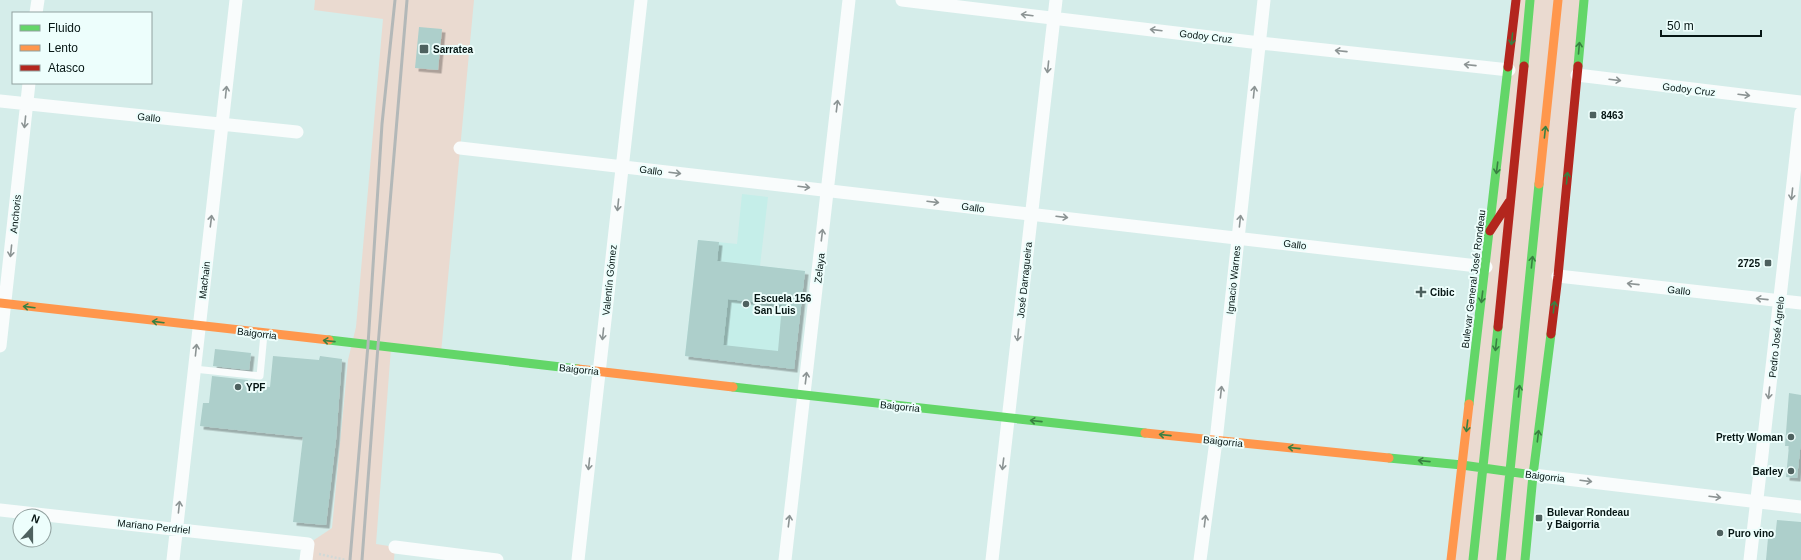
<svg xmlns="http://www.w3.org/2000/svg" width="1801" height="560" font-family="Helvetica,sans-serif">
  <style>
    .built { fill: #c5eee9 }
    .green { fill: #eadad0 }
    .building { fill: #adcfcb; fill-rule: evenodd; filter: url(#shadow) }
    .lines { fill: none; stroke-linecap: round; stroke-linejoin: round }
    .path { stroke: #d1d9d7; stroke-width: 2.5; stroke-dasharray: 2 2; stroke-linecap: butt }
    .lane { stroke: #f9fcfc; stroke-width: 7 }
    .street { stroke: #f9fcfc; stroke-width: 13 }
    .fast { stroke: #63d668; stroke-width: 9 }
    .slow { stroke: #ff974d; stroke-width: 9 }
    .jam { stroke: #b3261e; stroke-width: 9 }
    .rail { stroke: #b3b8b8; stroke-width: 3 }
    .oneway { stroke: #8c9494 }
    .oneway2 { stroke: #398042 }
    .poi-dot { fill: #4e615f; stroke: #edfefc; stroke-width: 1.5 }
    .labels { text-anchor: middle; stroke-width: 4; stroke-linejoin: round; paint-order: stroke }
    .street-label { font-size: 10px; fill: #061614; stroke: #edfefc }
    .poi-label { font-size: 10px; font-weight: bold; fill: #061614; stroke: #edfefc; text-anchor: start }
  </style>
  <defs>
    <filter id="shadow"><feDropShadow dx="3.5" dy="3.5" stdDeviation="0" flood-color="#0004"/></filter>
  </defs>
  <rect width="100%" height="100%" fill="#d5edea"/>
  <!-- built -->
  <path class="built" d="M742 194 768 197 760 266 805 271 794 369 685 356 698 240 737 244Z"/>
  <!-- green -->
  <path class="green" d="M315 0H474L441 353 391 348 376 544 395 547 394 560H306L308 544 332 528 348 360 356 327 383 19 314 10Z
    M1516 0H1584L1525 560H1451Z"/>
  <!-- building -->
  <path class="building" d="M419 27 442 29 438 70 415 68Z
    M698 240 719 242 717 261 805 271 794 369 685 356ZM728 299 782 305 778 351 723 345Z
    M215 349 251 353 249 370 213 366Z
    M273 356 319 360 320 356 342 359 336 440 326 525 293 522 303 437 200 426 203 403H209L212 376 248 380V385L270 387Z
    M1789 393 1801 395V441L1797 478 1786 477 1789 446H1785Z
    M1777 520 1801 522V560H1766L1768 538H1775Z"/>
  <g class="lines">
    <!-- path -->
    <path class="path" d="M319 554 346 560"/>
    <!-- lane -->
    <path class="lane" d="M194 369 260 376 264 334"/>
    <!-- street -->
    <path class="street" d="M902 0 1260 43 1509 70
      M36 13 38 0
      M1577 75 1801 102
      M0 101 297 132
      M460 148 1486 267
      M1558 276 1801 303
      M0 346 29 83
      M1533 475 1801 507
      M0 510 308 544 306 560
      M395 547 497 560
      M173 560 236 0
      M578 560 641 0
      M785 560 849 0
      M992 560 1056 0
      M1200 560 1216 441 1264 0
      M1750 560 1801 113"/>
    <!-- fast -->
    <path class="fast" d="M1524 66 1530 0
      M1578 66 1584 0
      M329 340 578 369
      M733 387 1145 433
      M1469 404 1508 67
      M1389 458 1462 465 1533 475
      M1473 560 1498 327
      M1501 560 1539 184
      M1525 560 1533 475 1551 334"/>
    <!-- slow -->
    <path class="slow" d="M1539 184 1558 0
      M0 303 329 340
      M578 369 733 387
      M1145 433 1389 458
      M1451 560 1469 404"/>
    <!-- jam -->
    <path class="jam" d="M1508 67 1516 0
      M1490 231 1509 202
      M1498 327 1524 66
      M1551 334 1558 276 1578 66"/>
    <!-- rail -->
    <path class="rail" d="M350 560 368 345 382 124 395 0
      M362 560 378 346 407 0"/>
  </g>
  <!-- one-way arrows -->
  <defs><path id="oneway-shaft" d="M-6 0H5M1.5-3L5.5 0L1.5 3" fill="none" stroke-width="1.6" stroke-linecap="round" stroke-linejoin="round"/></defs>
  <g class="oneway">
    <use href="#oneway-shaft" transform="translate(1027 15) rotate(-173)"/>
    <use href="#oneway-shaft" transform="translate(1156 30) rotate(-173)"/>
    <use href="#oneway-shaft" transform="translate(1341 51) rotate(-174)"/>
    <use href="#oneway-shaft" transform="translate(1470 65) rotate(-174)"/>
    <use href="#oneway-shaft" transform="translate(1048 67) rotate(96)"/>
    <use href="#oneway-shaft" transform="translate(1615 80) rotate(7)"/>
    <use href="#oneway-shaft" transform="translate(226 92) rotate(-84)"/>
    <use href="#oneway-shaft" transform="translate(1254 92) rotate(-84)"/>
    <use href="#oneway-shaft" transform="translate(1744 95) rotate(7)"/>
    <use href="#oneway-shaft" transform="translate(837 106) rotate(-83)"/>
    <use href="#oneway-shaft" transform="translate(25 122) rotate(96)"/>
    <use href="#oneway-shaft" transform="translate(675 173) rotate(7)"/>
    <use href="#oneway-shaft" transform="translate(804 187) rotate(7)"/>
    <use href="#oneway-shaft" transform="translate(1792 194) rotate(96)"/>
    <use href="#oneway-shaft" transform="translate(933 202) rotate(7)"/>
    <use href="#oneway-shaft" transform="translate(618 205) rotate(96)"/>
    <use href="#oneway-shaft" transform="translate(1062 217) rotate(7)"/>
    <use href="#oneway-shaft" transform="translate(211 221) rotate(-83)"/>
    <use href="#oneway-shaft" transform="translate(1240 221) rotate(-84)"/>
    <use href="#oneway-shaft" transform="translate(822 235) rotate(-83)"/>
    <use href="#oneway-shaft" transform="translate(11 251) rotate(96)"/>
    <use href="#oneway-shaft" transform="translate(1633 284) rotate(-174)"/>
    <use href="#oneway-shaft" transform="translate(1762 299) rotate(-174)"/>
    <use href="#oneway-shaft" transform="translate(603 334) rotate(96)"/>
    <use href="#oneway-shaft" transform="translate(1018 335) rotate(96)"/>
    <use href="#oneway-shaft" transform="translate(196 350) rotate(-84)"/>
    <use href="#oneway-shaft" transform="translate(806 378) rotate(-83)"/>
    <use href="#oneway-shaft" transform="translate(1221 392) rotate(-84)"/>
    <use href="#oneway-shaft" transform="translate(1769 393) rotate(96)"/>
    <use href="#oneway-shaft" transform="translate(589 464) rotate(96)"/>
    <use href="#oneway-shaft" transform="translate(1003 464) rotate(97)"/>
    <use href="#oneway-shaft" transform="translate(1586 481) rotate(7)"/>
    <use href="#oneway-shaft" transform="translate(1715 497) rotate(7)"/>
    <use href="#oneway-shaft" transform="translate(179 507) rotate(-84)"/>
    <use href="#oneway-shaft" transform="translate(789 521) rotate(-83)"/>
    <use href="#oneway-shaft" transform="translate(1205 521) rotate(-83)"/>
  </g>
  <g class="oneway2">
    <use href="#oneway-shaft" transform="translate(1512 39) rotate(96)"/>
    <use href="#oneway-shaft" transform="translate(1579 48) rotate(-85)"/>
    <use href="#oneway-shaft" transform="translate(1545 132) rotate(-84)"/>
    <use href="#oneway-shaft" transform="translate(1497 168) rotate(97)"/>
    <use href="#oneway-shaft" transform="translate(1567 178) rotate(-85)"/>
    <use href="#oneway-shaft" transform="translate(1532 262) rotate(-84)"/>
    <use href="#oneway-shaft" transform="translate(1482 297) rotate(97)"/>
    <use href="#oneway-shaft" transform="translate(29 307) rotate(-173)"/>
    <use href="#oneway-shaft" transform="translate(1554 307) rotate(-83)"/>
    <use href="#oneway-shaft" transform="translate(158 322) rotate(-173)"/>
    <use href="#oneway-shaft" transform="translate(329 341) rotate(-174)"/>
    <use href="#oneway-shaft" transform="translate(1496 345) rotate(96)"/>
    <use href="#oneway-shaft" transform="translate(1519 391) rotate(-84)"/>
    <use href="#oneway-shaft" transform="translate(1036 421) rotate(-174)"/>
    <use href="#oneway-shaft" transform="translate(1467 426) rotate(97)"/>
    <use href="#oneway-shaft" transform="translate(1165 435) rotate(-174)"/>
    <use href="#oneway-shaft" transform="translate(1538 436) rotate(-83)"/>
    <use href="#oneway-shaft" transform="translate(1294 448) rotate(-174)"/>
    <use href="#oneway-shaft" transform="translate(1424 461) rotate(-174)"/>
  </g>
  <!-- markers -->
  <g class="poi-dot">
    <rect x="419" y="44" width="10" height="10" rx="2"/>
    <rect x="1589" y="111" width="8" height="8" rx="2"/>
    <rect x="1764" y="259" width="8" height="8" rx="2"/>
    <path d="M1419 286h4v4h4v4h-4v4h-4v-4h-4v-4h4z"/>
    <circle cx="746" cy="304" r="4"/>
    <circle cx="238" cy="387" r="4"/>
    <circle cx="1791" cy="437" r="4"/>
    <circle cx="1791" cy="471" r="4"/>
    <rect x="1535" y="514" width="8" height="8" rx="2"/>
    <circle cx="1720" cy="533" r="4"/>
  </g>
  <g class="labels">
    <!-- street labels -->
    <g class="street-label">
      <text transform="translate(1206 36) rotate(7)" y="4">Godoy Cruz</text>
      <text transform="translate(1689 89) rotate(7)" y="4">Godoy Cruz</text>
      <text transform="translate(149 117) rotate(6)" y="4">Gallo</text>
      <text transform="translate(651 170) rotate(7)" y="4">Gallo</text>
      <text transform="translate(973 207) rotate(7)" y="4">Gallo</text>
      <text transform="translate(15 214) rotate(-84)" y="4">Anchoris</text>
      <text transform="translate(1295 244) rotate(7)" y="4">Gallo</text>
      <text transform="translate(819 268) rotate(-83)" y="4">Zelaya</text>
      <text transform="translate(1473 279) rotate(-83)" y="4">Bulevar General José Rondeau</text>
      <text transform="translate(204 280) rotate(-83)" y="4">Machain</text>
      <text transform="translate(609 280) rotate(-84)" y="4">Valentín Gómez</text>
      <text transform="translate(1024 280) rotate(-84)" y="4">José Darragueira</text>
      <text transform="translate(1233 280) rotate(-84)" y="4">Ignacio Warnes</text>
      <text transform="translate(1679 290) rotate(6)" y="4">Gallo</text>
      <text transform="translate(257 333) rotate(7)" y="4">Baigorria</text>
      <text transform="translate(1776 337) rotate(-84)" y="4">Pedro José Agrelo</text>
      <text transform="translate(579 369) rotate(6)" y="4">Baigorria</text>
      <text transform="translate(900 406) rotate(6)" y="4">Baigorria</text>
      <text transform="translate(1223 441) rotate(6)" y="4">Baigorria</text>
      <text transform="translate(1545 476) rotate(7)" y="4">Baigorria</text>
      <text transform="translate(154 526) rotate(6)" y="4">Mariano Perdriel</text>
    </g>
    <!-- poi labels -->
    <g class="poi-label">
      <text x="433" y="53">Sarratea</text>
      <text x="1601" y="119">8463</text>
      <text x="1760" y="267" text-anchor="end">2725</text>
      <text x="1430" y="296">Cibic</text>
      <text x="754" y="302">Escuela 156<tspan x="754" dy="12">San Luis</tspan></text>
      <text x="246" y="391">YPF</text>
      <text x="1783" y="441" text-anchor="end">Pretty Woman</text>
      <text x="1783" y="475" text-anchor="end">Barley</text>
      <text x="1547" y="516">Bulevar Rondeau<tspan x="1547" dy="12">y Baigorria</tspan></text>
      <text x="1728" y="537">Puro vino</text>
    </g>
  </g>
  <!-- legend -->
  <rect x="12" y="12" width="140" height="72" fill="#edfefc" stroke="#91a19f"/>
  <rect x="20" y="25" width="20" height="6" fill="#63d668" stroke="#91a19f"/>
  <text x="48" y="32" font-size="12" fill="#061614">Fluido</text>
  <rect x="20" y="45" width="20" height="6" fill="#ff974d" stroke="#91a19f"/>
  <text x="48" y="52" font-size="12" fill="#061614">Lento</text>
  <rect x="20" y="65" width="20" height="6" fill="#b3261e" stroke="#91a19f"/>
  <text x="48" y="72" font-size="12" fill="#061614">Atasco</text>
  <!-- north arrow -->
  <g transform="translate(32 528) rotate(21)"><circle r="19" fill="#edfefc" stroke="#91a19f"/>
  <path d="M0-3L7 15L0 10L-7 15Z" fill="#4e615f"/>
  <text y="-6" font-size="11" font-weight="bold" text-anchor="middle" fill="#061614">N</text>
  </g>
  <!-- scale -->
  <path d="M1661 30v6h100v-6" fill="none" stroke="#061614" stroke-width="2"/>
  <text x="1667" y="30" font-size="12" fill="#061614" stroke="#edfefc" stroke-width="3" paint-order="stroke">50 m</text>
</svg>
